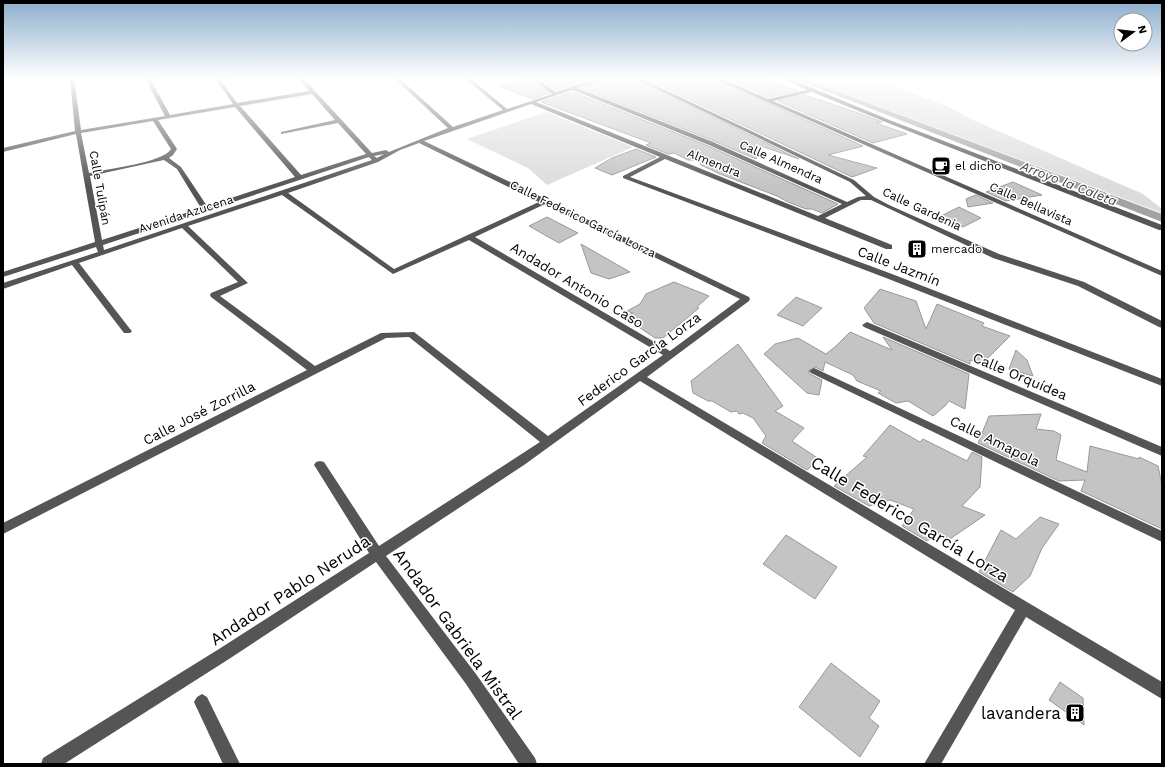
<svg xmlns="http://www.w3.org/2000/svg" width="1165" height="767" font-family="'Work Sans',sans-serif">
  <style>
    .green { fill: #dcdcdc }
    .water { fill: #a3a3a3 }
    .building { fill: #c4c4c4; stroke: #999 }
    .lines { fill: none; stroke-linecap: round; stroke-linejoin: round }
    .minor { fill: #555; fill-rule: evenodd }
    .labels { text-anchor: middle; stroke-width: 3; stroke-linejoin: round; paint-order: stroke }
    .far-street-label { font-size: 12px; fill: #000; stroke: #fff }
    .far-poi-label { font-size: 12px; fill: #000; stroke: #fff; text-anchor: start }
    .far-water-label { font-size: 13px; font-style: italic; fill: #444; stroke: #fff }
    .street-label { font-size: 14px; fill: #000; stroke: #fff }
    .near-street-label { font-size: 17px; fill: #000; stroke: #fff }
    .near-poi-label { font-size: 17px; fill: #000; stroke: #fff; text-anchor: end }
  </style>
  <rect width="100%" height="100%" fill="#fff"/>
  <!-- green -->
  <path class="green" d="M803 78H872L949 107 973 120 1143 194 1162 209V213Z
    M546 112 633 147 547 185 528 168 467 139Z"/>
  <!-- water -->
  <path class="water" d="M792 78H802L1162 214V222Z"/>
  <!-- building -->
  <path class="building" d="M529 78 549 93 533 99 501 87Z
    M539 78H593L556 90Z
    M606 78H633L799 159 761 146 756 159 714 141 581 88Z
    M644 78H712L863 146 828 155 877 168 852 177Z
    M724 78H765L778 84 798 91 768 97Z
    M573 92 708 146 838 204 822 213 812 209H806L788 202 777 196 720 174 701 165 699 160H688L674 153 668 154 646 145 651 143 541 102Z
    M805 95 861 114 882 122 876 123 907 134 873 143 778 101Z
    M636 149 656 157 612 175 595 168 612 158Z
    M1013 182 1042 195 1006 201 986 192Z
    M976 195 993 203 968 207 966 199Z
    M959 207 981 218 963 227 941 216Z
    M547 217 578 233 559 243 529 226Z
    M581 244 630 272 609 279 591 273Z
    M674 282 709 296 697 307 699 308 663 338H655L624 317 633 313 627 311 640 304 646 294Z
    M880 289 916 301 926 329 937 304 984 323 982 326 1010 336 982 364 970 360V364L874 323 864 308Z
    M796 297 822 308 803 326 777 315Z
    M850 332 892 350 883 337 969 374 965 409 949 401 945 406 933 416 908 401 896 403 878 393 881 391 857 381 853 375 825 362 823 371 815 367 808 371 810 374 822 380 819 395 807 393 764 354 775 344 798 338 826 354 836 346Z
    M738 344 783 406 775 411 804 428 792 441 819 459 807 470 762 443 766 436 753 418 743 413 739 414 737 411 731 412 712 401H708L693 393 691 381Z
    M1016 350 1027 360 1033 376 1009 369Z
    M1041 414 1036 429 1054 431 1061 435 1056 460 1087 472 1090 446 1139 459V457L1158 466 1162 485V529L1081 491 1085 480 1059 481 978 443 989 416Z
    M890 425 920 442 923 439 967 461 972 452 982 457 980 487 962 506 985 515 947 541 937 533 927 541 902 526 914 509 890 500 869 506 834 486 867 457 863 456Z
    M1040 517 1059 524 1042 548 1030 576 1013 592 979 572 1001 530 1016 539Z
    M786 535 837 567 815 599 763 564Z
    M831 663 880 701 869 718 879 726 860 757 799 707Z
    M1060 682 1083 698 1084 725 1049 700Z"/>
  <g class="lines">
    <!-- minor -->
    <path class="minor" d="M70 78H74L81 130 165 116 147 82 151 78H156L152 82 170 115 233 104 215 78H234L221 81 237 103 309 91 298 78H303L372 153 386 150 389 152 448 128 394 78H399L453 127 503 110 465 78H470L507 109 552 94 531 78H536L556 92 598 78H605L577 88 713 142 847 202 858 197 866 196 850 182 634 78H640L854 180 874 197 889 205 999 254 1084 282 1162 321V328L1159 327 1078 286 993 258 871 200H861L825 218 892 245V249H886L665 159 630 177 892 274 1162 379V386L886 278 623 178V176L660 157 531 104 424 141 548 200 549 201 749 297 750 299 749 301 647 377 1162 682V699L1026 617 941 764H924L1015 610 640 381 524 465 386 556 476 674 535 758 537 764H519L466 684 376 562 229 659 64 764H41L43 758 219 649 369 553 316 468 314 465 316 462 320 461 324 462 379 546 540 442 409 337 386 338 3 534V523L307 370 211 297 210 295 211 293 238 282 182 228 79 263 130 329 132 331 130 333H124L72 265 3 289V283L98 252 96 247 3 277V272L95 242 76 134 3 152V148L75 131ZM573 90 709 145 842 204 818 216 536 102ZM312 94 335 120 281 132V134L338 123 366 154 301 175 240 106ZM235 107 295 177 207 206 181 167 169 158 173 155 177 149 158 120ZM153 121 171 149C163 163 106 169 89 173L81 133ZM419 143 539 202 394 269 288 193 378 162 400 150ZM384 154 377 158 374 156ZM369 157 372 160 104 250 103 245ZM164 160 177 169 201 208 102 240 90 176ZM282 195 393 274 469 240 663 355 548 436 414 332 381 333 315 366 220 296 248 283 188 226ZM545 204 740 299 670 351 475 237Z
      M713 78H720L768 99 807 90 781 78H788L892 121 1162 225V230H1159L888 123 812 92 773 101 1162 271V276Z
      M867 322 1162 447V456L864 327 862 325Z
      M814 368 1162 531V542L811 373 809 371Z
      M202 694 207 697 240 764H223L194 702 197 697Z"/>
  </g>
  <!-- sky -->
  <linearGradient id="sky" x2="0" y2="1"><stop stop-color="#8cadcc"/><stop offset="0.42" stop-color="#fff"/><stop offset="1" stop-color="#fff" stop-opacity="0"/></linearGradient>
  <rect width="1165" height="186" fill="url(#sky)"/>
  <!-- icons -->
  <defs>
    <g id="cafe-square" transform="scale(1)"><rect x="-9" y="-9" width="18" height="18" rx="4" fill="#000" stroke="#fff"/><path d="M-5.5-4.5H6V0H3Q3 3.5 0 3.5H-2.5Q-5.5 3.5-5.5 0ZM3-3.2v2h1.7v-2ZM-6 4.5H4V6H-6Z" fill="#fff"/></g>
    <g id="building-square" transform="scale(1)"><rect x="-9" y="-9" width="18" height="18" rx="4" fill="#000" stroke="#fff"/><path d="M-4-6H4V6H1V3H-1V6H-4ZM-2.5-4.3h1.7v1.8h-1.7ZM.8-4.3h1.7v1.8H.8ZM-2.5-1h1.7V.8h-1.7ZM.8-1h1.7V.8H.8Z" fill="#fff"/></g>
  </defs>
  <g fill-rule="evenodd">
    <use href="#cafe-square" x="941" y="166"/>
    <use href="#building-square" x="917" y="249"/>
    <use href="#building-square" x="1075" y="713"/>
  </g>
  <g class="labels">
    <!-- far-street labels -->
    <g class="far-street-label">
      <text transform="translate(781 162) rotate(24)" y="4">Calle Almendra</text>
      <text transform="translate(714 163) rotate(22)" y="4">Almendra</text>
      <text transform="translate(100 188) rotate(80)" y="4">Calle Tulipán</text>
      <text transform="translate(1031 204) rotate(24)" y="4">Calle Bellavista</text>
      <text transform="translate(922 209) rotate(25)" y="4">Calle Gardenia</text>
      <text transform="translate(186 214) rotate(-18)" y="4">Avenida Azucena</text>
      <text transform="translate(583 219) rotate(26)" y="4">Calle Federico García Lorza</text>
    </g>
    <!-- far-poi labels -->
    <g class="far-poi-label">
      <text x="955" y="170">el dicho</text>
      <text x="931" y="253">mercado</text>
    </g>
    <!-- far-water labels -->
    <g class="far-water-label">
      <text transform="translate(1069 183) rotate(21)" y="5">Arroyo la Caleta</text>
    </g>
    <!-- street labels -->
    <g class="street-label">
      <text transform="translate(899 266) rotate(21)" y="5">Calle Jazmín</text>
      <text transform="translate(577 285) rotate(31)" y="5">Andador Antonio Caso</text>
      <text transform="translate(639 359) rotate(-36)" y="5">Federico García Lorza</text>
      <text transform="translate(1020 376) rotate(23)" y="5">Calle Orquídea</text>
      <text transform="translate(199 413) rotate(-27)" y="5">Calle José Zorrilla</text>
      <text transform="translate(995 441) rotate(26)" y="5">Calle Amapola</text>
    </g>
    <!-- near-street labels -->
    <g class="near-street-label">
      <text transform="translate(910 519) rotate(31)" y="6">Calle Federico García Lorza</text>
      <text transform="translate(290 590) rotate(-33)" y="6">Andador Pablo Neruda</text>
      <text transform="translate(458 634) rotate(54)" y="6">Andador Gabriela Mistral</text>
    </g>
    <!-- near-poi labels -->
    <g class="near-poi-label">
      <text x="1061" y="719">lavandera</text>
    </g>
  </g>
  <!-- border -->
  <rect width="1165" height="767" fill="none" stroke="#000000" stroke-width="8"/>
  <!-- north arrow -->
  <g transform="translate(1133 32) rotate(75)"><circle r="19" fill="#ffffff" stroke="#999999"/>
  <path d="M0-3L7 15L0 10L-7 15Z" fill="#000000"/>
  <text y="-6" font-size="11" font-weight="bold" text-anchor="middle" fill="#000000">N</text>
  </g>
</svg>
